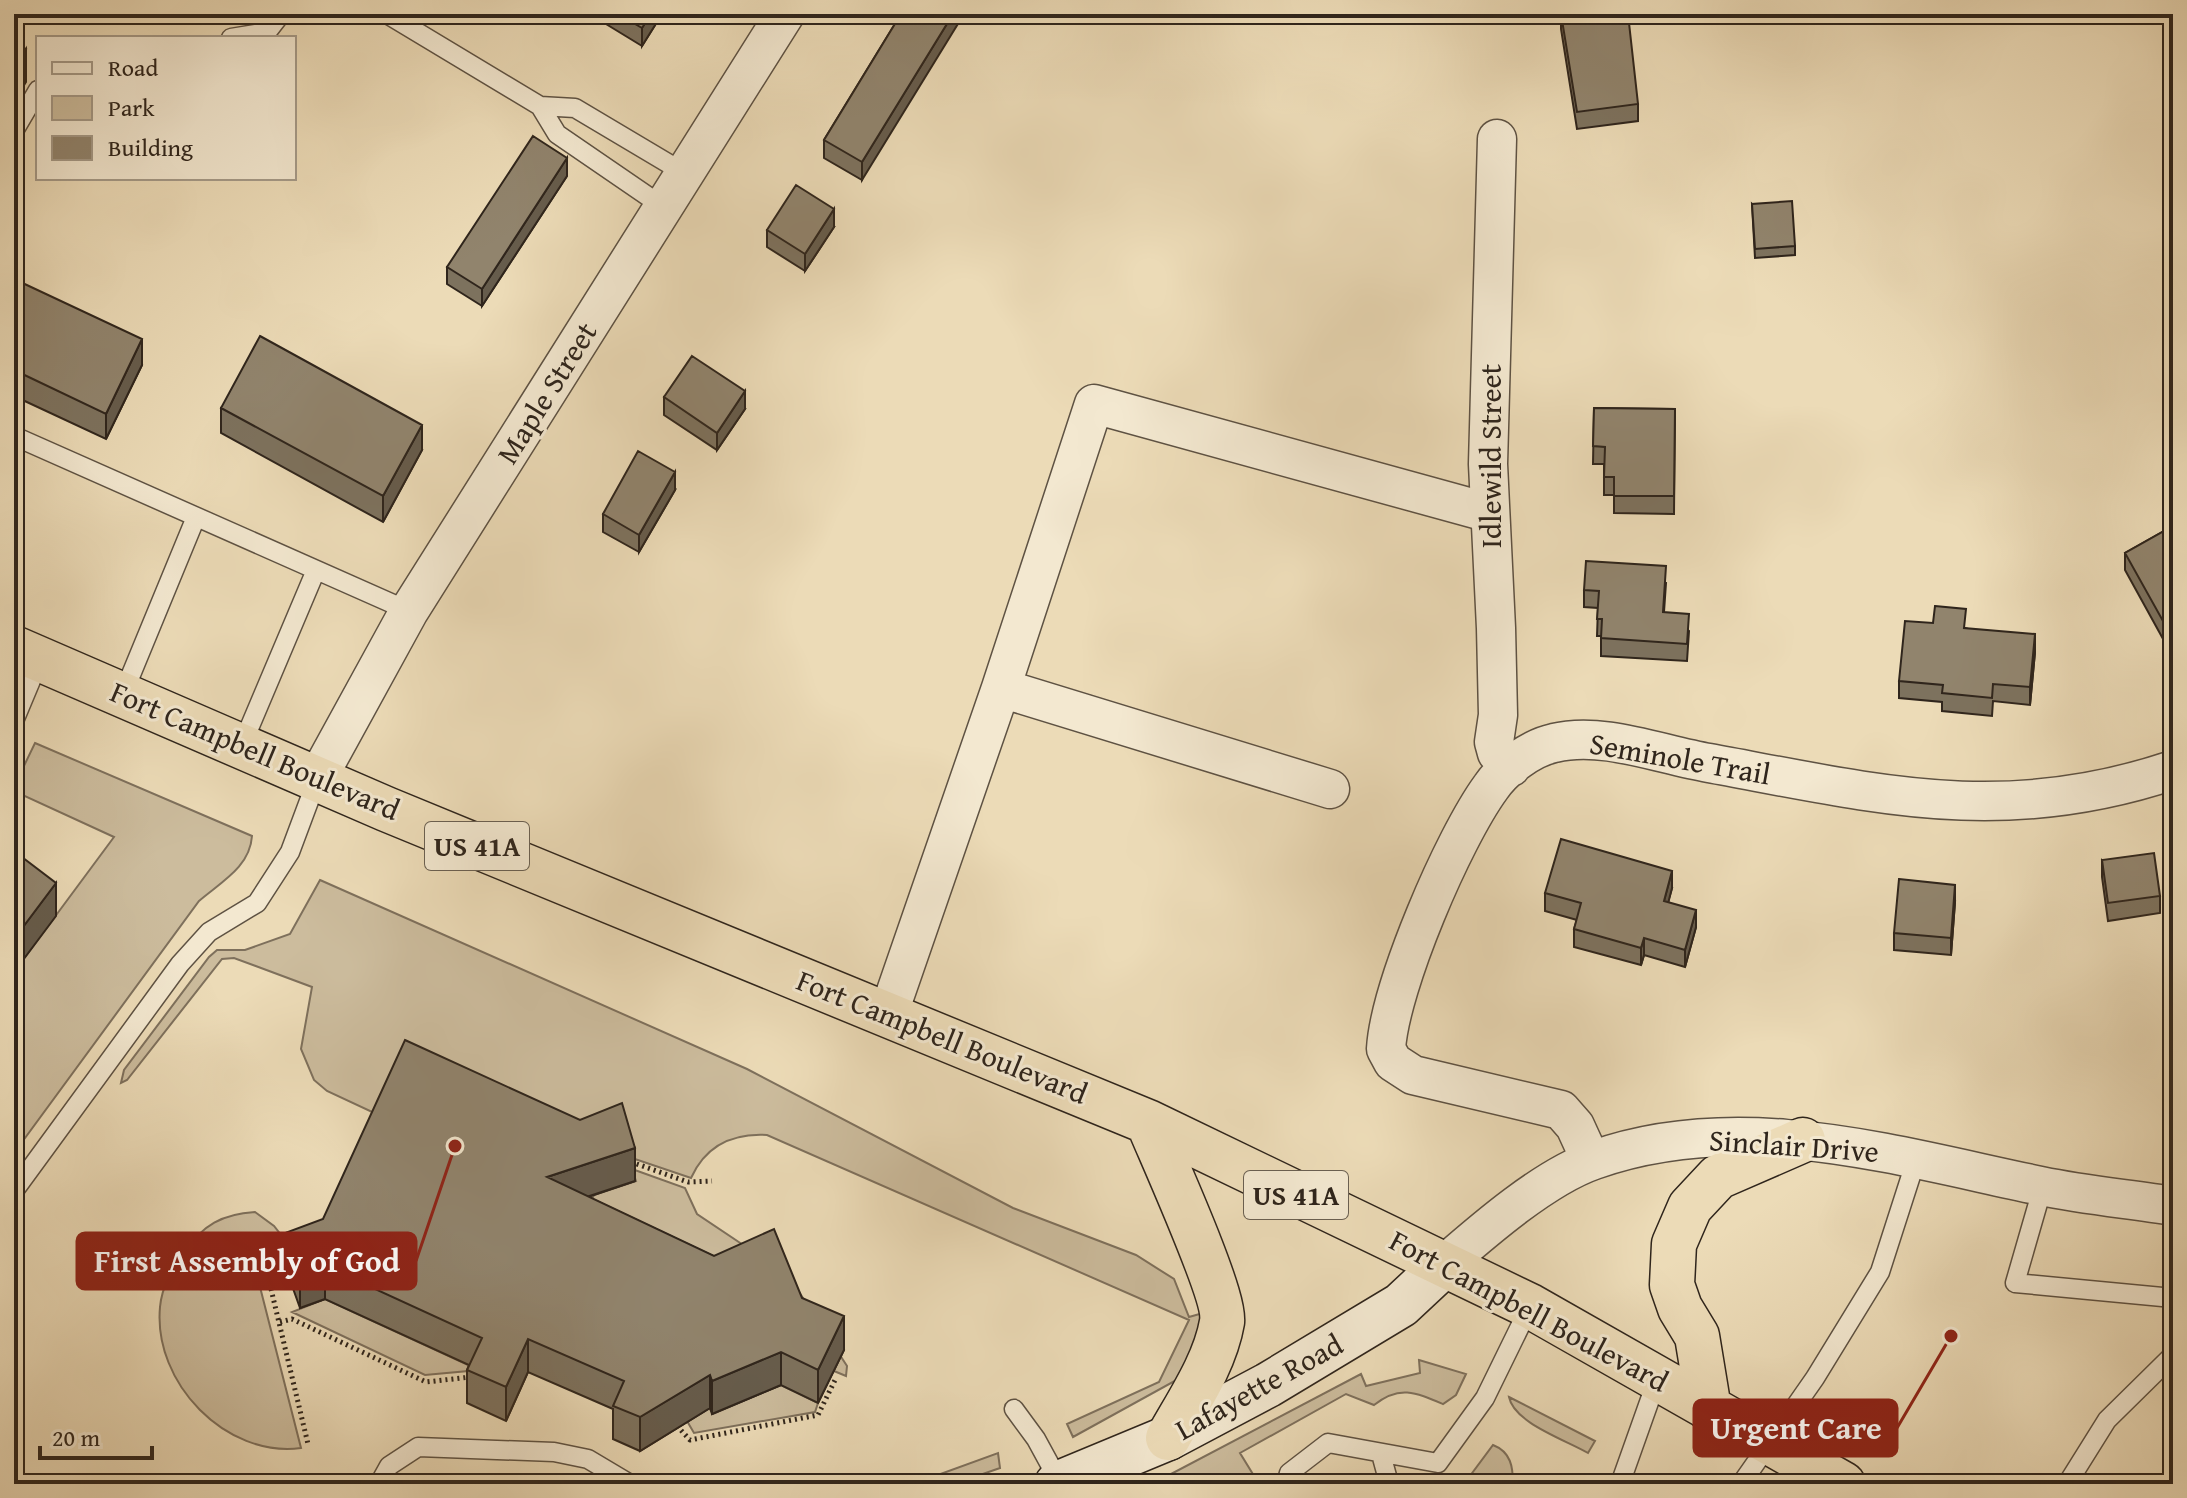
<svg xmlns="http://www.w3.org/2000/svg" width="2187" height="1498" font-family="'Gentium Book Plus',serif">
  <style>
    .green { fill: #ccbc9d; stroke: #7e705c; stroke-width: 2 }
    .lines { fill: none; stroke-linecap: round; stroke-linejoin: round }
    .lane-casing { stroke: #5e5243; stroke-width: 21 }
    .street-casing { stroke: #5e5243; stroke-width: 41 }
    .secondary-casing { stroke: #2f251c; stroke-width: 47 }
    .highway-casing { stroke: #2f251c; stroke-width: 47 }
    .path { stroke: #2f251c; stroke-width: 5; stroke-dasharray: 2 4; stroke-linecap: butt }
    .lane { stroke: #f3e8d0; stroke-width: 18 }
    .street { stroke: #f3e8d0; stroke-width: 38 }
    .secondary { stroke: #f3e8d0; stroke-width: 44 }
    .highway { stroke: #ecdbb7; stroke-width: 44 }
    .wall { fill: #7d725e; stroke: #2f251c; stroke-width: 2 }
    .shaded-wall { fill: #665c4c; stroke: #2f251c; stroke-width: 2 }
    .building { fill: #91846d; stroke: #2f251c; stroke-width: 2 }
    .labels { text-anchor: middle; stroke-width: 6; stroke-linejoin: round; paint-order: stroke }
    .shield { fill: #f3e8d0; stroke: #6a6052; stroke-width: 2 }
    .shield-label { font-size: 28px; font-weight: bold; fill: #2f251c }
    .street-label { font-size: 30px; fill: #2f251c; stroke: #f3e8d0 }
    .leader { fill: none; stroke: #8f2418; stroke-width: 3 }
    .callout-dot { fill: #8f2418; stroke: #f3e8d0; stroke-width: 3 }
    .callout { fill: #8f2418; stroke: #8f2418; stroke-width: 3 }
    .callout-label { font-size: 32px; text-anchor: middle; font-weight: bold; fill: #fff }
  </style>
  <rect width="100%" height="100%" fill="#ecdbb7"/>
  <filter id="stains"><feTurbulence type="fractalNoise" baseFrequency=".0025" numOctaves="4"/><feColorMatrix values="0 0 0 0 .2 0 0 0 0 .09 0 0 0 0 .02 0 0 0 .5 -.17"/></filter>
  <radialGradient id="worn" r=".72"><stop offset=".6" stop-color="#630" stop-opacity="0"/><stop offset="1" stop-color="#630" stop-opacity=".3"/></radialGradient>
  <!-- green -->
  <path class="green" d="M35 743 252 836C250 867 221 882 199 901L14 1153V972L114 837 18 793 22 770Z
    M320 880 747 1069 1013 1208 1136 1255 1174 1279 1189 1317 1203 1313 1205 1328 1182 1377 1073 1437 1067 1424 1159 1382 1189 1320 767 1135C732 1133 706 1145 691 1178L629 1157 385 1118 327 1091 314 1080 301 1049 312 987 234 958 222 959 127 1080 121 1083 124 1070 209 957 217 950H245L290 934Z
    M632 1169 685 1188 697 1214 788 1275 847 1366 846 1376 834 1371 835 1356 536 1317 594 1195 636 1181Z
    M255 1212 274 1226 289 1245 287 1273 260 1287 301 1448C226 1458 153 1383 160 1307 162 1286 172 1269 184 1252 203 1225 222 1214 255 1212Z
    M325 1299 479 1370 425 1375 292 1312Z
    M1419 1360 1466 1374 1456 1395 1443 1404C1415 1392 1399 1385 1374 1405L1346 1394 1240 1453 1259 1484H1152L1361 1374 1366 1386 1420 1373Z
    M781 1385 818 1403 815 1412 694 1433 687 1421 709 1407 713 1414Z
    M1509 1397 1595 1441 1588 1453C1566 1440 1514 1423 1509 1397Z
    M1493 1445C1511 1452 1513 1467 1513 1484H1464Z
    M998 1453 1000 1468 954 1484H913Z"/>
  <g class="lines">
    <!-- lane casing -->
    <g class="lane-casing">
      <path id="lane" d="M387 14 540 106
        M231 38 267 32 281 14
        M14 131 38 90
        M665 208 557 134 540 106 575 108 686 174
        M14 436 409 611
        M123 694 196 517
        M14 721 40 659
        M242 745 316 570
        M2043 1186 2015 1283 2173 1298
        M14 1191 180 964 209 932 257 903 290 852 318 777
        M1014 1409 1036 1439 1060 1483
        M1381 1454 1387 1476 1383 1484
        M379 1484 389 1466 418 1447 554 1452 588 1459 630 1484
        M1286 1484 1289 1473 1328 1443 1438 1463 1485 1398 1530 1306
        M1620 1484 1658 1377
        M1741 1484 1815 1378 1880 1272 1917 1157
        M2067 1484 2107 1420 2173 1355"/>
    </g>
    <!-- street casing -->
    <g class="street-casing">
      <path id="street" d="M1497 139 1488 464 1496 628 1498 715 1494 742 1497 753 1511 767
        M1001 688 1330 789
        M318 777 409 611 785 14
        M888 1015 1001 688 1094 404 1490 513
        M1591 1161 1575 1126 1561 1110 1413 1075 1393 1062 1386 1049C1390 986 1453 839 1491 787 1504 768 1531 748 1554 743 1603 731 1661 755 1709 763 1878 794 2003 827 2173 770
        M1446 1263C1485 1229 1545 1177 1594 1160 1740 1108 1896 1156 2041 1186 2084 1195 2129 1199 2173 1206"/>
    </g>
    <!-- secondary casing -->
    <g class="secondary-casing">
      <path id="secondary" d="M1057 1484 1168 1438 1268 1385 1401 1305 1446 1263"/>
    </g>
    <!-- highway casing -->
    <g class="highway-casing">
      <path id="highway" d="M14 648 386 809 1148 1122 1530 1306 1843 1484
        M1148 1122C1162 1156 1226 1296 1222 1322 1215 1363 1188 1402 1168 1438
        M1709 1409 1697 1336 1680 1308 1672 1285 1674 1244 1690 1207 1718 1177 1803 1140"/>
    </g>
    <!-- path -->
    <path class="path" d="M631 1162 688 1182 712 1181
      M271 1289 308 1444
      M280 1322 292 1319 426 1382 471 1377
      M677 1426 690 1440 818 1415 836 1378"/>
    <!-- lane -->
    <use href="#lane" class="lane"/>
    <!-- street -->
    <use href="#street" class="street"/>
    <!-- secondary -->
    <use href="#secondary" class="secondary"/>
    <!-- highway -->
    <use href="#highway" class="highway"/>
  </g>
  <!-- wall -->
  <path class="wall" d="M606 14H662L642 46 606 24Z
    M901 14 862 180 824 158V140Z
    M1561 14 1638 104V121L1577 129 1561 29Z
    M567 176 482 306 447 284V267Z
    M1752 204 1795 246V255L1755 258Z
    M834 227 805 271 767 247V230Z
    M14 279 142 365 106 439 14 396Z
    M664 397 745 409 717 450 664 415Z
    M221 408 422 450 383 522 221 433Z
    M1594 408 1675 409 1674 514 1614 513V495H1604V464H1593Z
    M675 490 639 552 603 532V514Z
    M2173 526V657L2125 570V553Z
    M1666 583 1664 612 1689 631 1687 661 1601 656V636H1597L1598 608 1584 607V590Z
    M1965 628 2035 652 2030 705 1993 701 1992 716 1942 711V702L1899 698V681Z
    M2102 860 2160 896V913L2108 921 2102 877Z
    M1672 888 1668 902 1696 927 1685 967 1644 955 1641 965 1574 947V929L1577 920 1545 911V893Z
    M1955 902 1951 955 1894 950V933Z
    M635 1181 588 1197 802 1298 844 1350 818 1403 781 1385 712 1414 710 1408 640 1451 613 1439V1409L528 1372 506 1421 467 1403V1370L469 1365 325 1299 300 1308 285 1266V1233Z"/>
  <!-- shaded-wall -->
  <path class="shaded-wall" d="M651 14H662L642 46V28Z
    M953 14H964L862 180V162Z
    M26 49V82L14 101V68Z
    M567 158V176L482 306V289Z
    M834 209V227L805 271V254Z
    M142 339V365L106 439V414Z
    M745 391V409L717 450V433Z
    M422 425V450L383 522V496Z
    M675 472V490L639 552V535Z
    M2035 634V652L2030 705V687Z
    M1672 871V888L1664 919V901Z
    M56 883V916L14 972V939Z
    M1955 885V902L1951 955V938Z
    M1696 910V927L1685 967V950Z
    M1644 938V955L1641 965V948Z
    M635 1148V1181L547 1210V1177Z
    M325 1266V1299L300 1308V1275Z
    M844 1316V1350L818 1403V1370Z
    M528 1339V1372L506 1421V1387Z
    M781 1352V1385L712 1414V1381Z
    M710 1375V1408L640 1451V1417Z"/>
  <!-- building -->
  <path class="building" d="M618 14H651L642 28Z
    M901 14H953L862 162 824 140Z
    M1561 14H1628L1638 104 1577 112Z
    M14 42 26 49 14 68Z
    M533 136 567 158 482 289 447 267Z
    M796 185 834 209 805 254 767 230Z
    M1792 201 1795 246 1755 249 1752 204Z
    M14 279 142 339 106 414 14 370Z
    M260 336 422 425 383 496 221 408Z
    M692 356 745 391 717 433 664 397Z
    M1594 408 1675 409 1674 496H1614V477H1604L1605 447 1593 446Z
    M638 451 675 472 639 535 603 514Z
    M2173 526V639L2125 553Z
    M1586 561 1666 566 1663 612 1689 614 1687 644 1601 638 1602 619H1597L1599 591 1584 590Z
    M1935 606 1966 609 1964 628 2035 634 2030 687 1993 684 1992 698 1942 693 1943 685 1899 681 1905 621 1933 623Z
    M1561 839 1672 871 1664 901 1696 910 1685 950 1644 938 1641 948 1574 929 1581 903 1545 893Z
    M14 851 56 883 14 939Z
    M2154 853 2160 896 2108 903 2102 860Z
    M1899 879 1955 885 1951 938 1894 933Z
    M405 1040 580 1120 622 1103 635 1148 547 1177 714 1256 774 1229 802 1298 844 1316 818 1370 781 1352 712 1381 710 1375 640 1417 613 1406 624 1381 528 1339 506 1387 467 1370 482 1338 325 1266 300 1275 285 1233 323 1219Z"/>
  <g class="labels">
    <!-- shield labels -->
    <g class="shield">
      <rect x="425" y="822" width="104" height="48" rx="6"/>
      <rect x="1244" y="1171" width="104" height="48" rx="6"/>
    </g>
    <g class="shield-label">
      <text x="477" y="856">US 41A</text>
      <text x="1296" y="1205">US 41A</text>
    </g>
    <!-- street labels -->
    <g class="street-label">
      <text transform="translate(547 393) rotate(-58)" y="10">Maple Street</text>
      <text transform="translate(1491 456) rotate(-90)" y="10">Idlewild Street</text>
      <text transform="translate(255 751) rotate(23)" y="10">Fort Campbell Boulevard</text>
      <text transform="translate(1680 759) rotate(10)" y="10">Seminole Trail</text>
      <text transform="translate(942 1037) rotate(22)" y="10">Fort Campbell Boulevard</text>
      <text transform="translate(1794 1146) rotate(4)" y="10">Sinclair Drive</text>
      <text transform="translate(1529 1311) rotate(28)" y="10">Fort Campbell Boulevard</text>
      <text transform="translate(1259 1387) rotate(-29)" y="10">Lafayette Road</text>
    </g>
  </g>
  <!-- callouts -->
  <path class="leader" d="M455 1146L416 1261M1951 1336L1897 1428"/>
  <g class="callout-dot">
    <circle cx="455" cy="1146" r="8"/>
    <circle cx="1951" cy="1336" r="8"/>
  </g>
  <g class="callout">
    <rect x="77" y="1233" width="339" height="56" rx="8"/>
    <rect x="1694" y="1400" width="203" height="56" rx="8"/>
  </g>
  <g class="callout-label">
    <text x="247" y="1272">First Assembly of God</text>
    <text x="1796" y="1439">Urgent Care</text>
  </g>
  <!-- margin -->
  <rect width="2187" height="1498" fill="none" stroke="#ecdbb7" stroke-width="48"/>
  <rect x="16" y="16" width="2155" height="1466" fill="none" stroke="#2f251c" stroke-width="4"/>
  <rect x="24" y="24" width="2139" height="1450" fill="none" stroke="#2f251c" stroke-width="2"/>
  <!-- legend -->
  <rect x="36" y="36" width="260" height="144" fill="#f3e8d0" stroke="#a59a88" stroke-width="2"/>
  <rect x="52" y="62" width="40" height="12" fill="#f3e8d0" stroke="#a59a88" stroke-width="2"/>
  <text x="108" y="76" font-size="24" fill="#2f251c">Road</text>
  <rect x="52" y="96" width="40" height="24" fill="#ccbc9d" stroke="#a59a88" stroke-width="2"/>
  <text x="108" y="116" font-size="24" fill="#2f251c">Park</text>
  <rect x="52" y="136" width="40" height="24" fill="#91846d" stroke="#a59a88" stroke-width="2"/>
  <text x="108" y="156" font-size="24" fill="#2f251c">Building</text>
  <!-- scale -->
  <path d="M40 1446v12h112v-12" fill="none" stroke="#2f251c" stroke-width="4"/>
  <text x="52" y="1446" font-size="24" fill="#2f251c" stroke="#f3e8d0" stroke-width="6" paint-order="stroke">20 m</text>
  <rect width="100%" height="100%" filter="url(#stains)"/>
  <rect width="100%" height="100%" fill="url(#worn)"/>
</svg>
